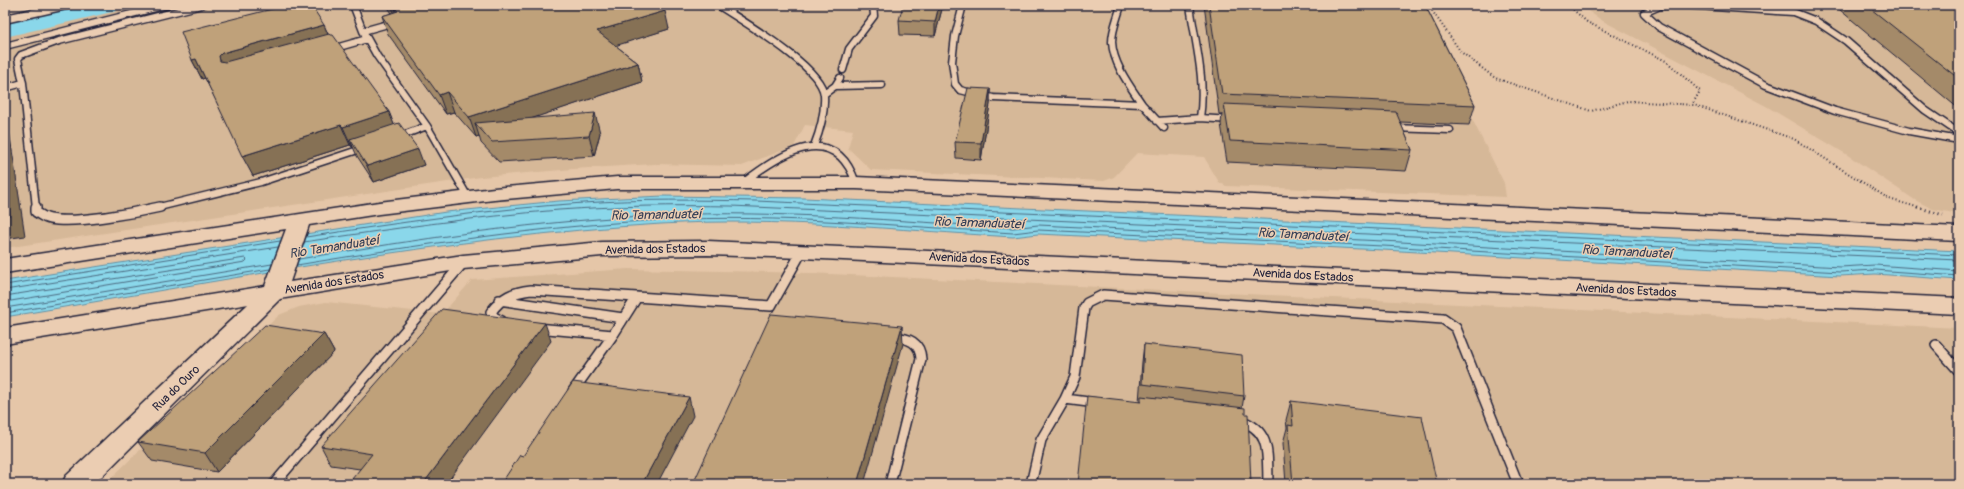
<svg xmlns="http://www.w3.org/2000/svg" width="1964" height="489" font-family="Pangolin,sans-serif">
  <style>
    .built { fill: #d6b898 }
    .water { fill: #8ad7ea; stroke: #608fa4 }
    .lines { fill: none; stroke-linecap: round; stroke-linejoin: round }
    .shore { stroke: #4c6a81; stroke-width: 1 }
    .river { fill: #8ad7ea; fill-rule: evenodd }
    .lane-far1-casing { stroke: #22223b; stroke-width: 9 }
    .lane-casing { stroke: #22223b; stroke-width: 12 }
    .street-casing { stroke: #22223b; stroke-width: 3 }
    .secondary-casing { stroke: #22223b; stroke-width: 3 }
    .highway-casing { stroke: #22223b; stroke-width: 3 }
    .path-far1 { stroke: #22223b; stroke-width: 2; stroke-dasharray: 1 2.5; stroke-linecap: butt }
    .path { stroke: #22223b; stroke-width: 3; stroke-dasharray: 1 3.5; stroke-linecap: butt }
    .lane-far1 { stroke: #ebcdb2; stroke-width: 6 }
    .lane { stroke: #ebcdb2; stroke-width: 9 }
    .street { fill: #ebcdb2; fill-rule: evenodd }
    .secondary { fill: #ebcdb2; fill-rule: evenodd }
    .highway { fill: #ebcdb2; fill-rule: evenodd }
    .wall { fill: #a48a69; stroke: #22223b }
    .shaded-wall { fill: #867155; stroke: #22223b }
    .building { fill: #bfa17a; stroke: #22223b }
    .labels { text-anchor: middle; stroke-width: 3; stroke-linejoin: round; paint-order: stroke }
    .street-label { font-size: 12px; fill: #22223b; stroke: #ebcdb2 }
    .water-label { font-size: 13px; font-style: italic; fill: #323d55; stroke: #ebcdb2 }
  </style>
  <rect width="100%" height="100%" fill="#e5c6a8"/>
  <filter id="ink" filterUnits="userSpaceOnUse"><feTurbulence type="fractalNoise" baseFrequency=".025" numOctaves="2"/><feDisplacementMap in="SourceGraphic" scale="8" xChannelSelector="R" yChannelSelector="G"/><feConvolveMatrix kernelMatrix="1 2 1 2 8 2 1 2 1" color-interpolation-filters="sRGB"/></filter>
  <g filter="url(#ink)">
    <!-- built -->
    <path class="built" d="M134 5H1415L1504 183 1506 197 1226 186 1219 182 1204 157 1137 153 1114 177 1104 181 871 170 848 148 853 130 805 125 794 146 742 166 655 164 573 169 481 177 5 248V36Z
      M1579 5H1959V214L1933 209 1915 200 1846 154 1766 106 1603 21Z
      M628 269 809 273 1959 328V484H105L279 315 299 307 326 302 442 314 472 280Z"/>
    <!-- water -->
    <path class="water" d="M663 196 804 198 1959 251V280L1875 274 1840 276 1383 250 1038 234 1013 237C896 230 779 217 661 224 441 237 223 281 5 317V281L446 212 559 201Z"/>
    <g class="lines">
      <!-- shore -->
      <path class="shore" d="M306 237C398 223 490 209 583 203 641 199 698 200 756 201L1959 255
        M304 242C389 229 474 217 559 210 616 206 674 205 731 206L1959 260
        M299 259C420 239 541 220 664 215 780 210 897 221 1013 228L1038 225 1383 241 1840 267 1875 265 1959 271
        M297 265C418 245 540 226 663 220 779 214 897 226 1013 233L1038 230 1383 246 1840 272 1875 270 1959 276
        M5 285 280 241
        M5 290 278 247
        M5 296 245 258 247 260 245 262 5 302
        M5 308 272 264
        M5 313 270 269"/>
      <!-- river -->
      <path class="river" d="M73 5H120L116 11 5 37V21Z"/>
      <!-- lane-far1 casing -->
      <g class="lane-far1-casing">
        <path id="lane-far1" d="M353 5 363 31 377 56 427 126 468 197
          M718 5C742 21 822 67 824 95 825 112 820 131 814 146
          M963 5 955 36 952 62 955 84 960 90 993 98 1142 104 1164 128
          M1121 5C1118 17 1112 29 1112 42 1113 64 1130 86 1142 104
          M1671 5 1660 6 1644 13 1659 27 1766 85 1835 111 1909 131 1959 140
          M1682 5 1793 12 1816 21 1846 41 1925 110 1959 133
          M363 31 395 22
          M5 46 167 5
          M332 49 367 39
          M843 70 849 49 874 16 873 5
          M835 86 882 85
          M5 88 23 83
          M824 94 835 86 840 78
          M1200 118 1231 120
          M1157 121 1200 118C1206 79 1195 43 1190 5
          M1392 128 1450 130
          M398 137 427 126
          M744 182C780 154 834 119 856 183
          M36 208 23 83 18 59 21 55 59 41 202 5
          M155 208 261 182 364 148"/>
      </g>
      <!-- lane casing -->
      <g class="lane-casing">
        <path id="lane" d="M36 207V212C41 215 44 218 50 219 75 224 134 213 160 207
          M499 300 623 318
          M502 321 494 317 491 312C502 297 513 292 531 290L771 306 802 251
          M537 328 613 335
          M1936 345 1959 371
          M573 391 613 335 637 297
          M1065 399 1096 403
          M1239 420C1272 430 1267 455 1268 484
          M274 484 463 263
          M890 484 921 359C920 342 909 338 893 337
          M1031 484 1041 440 1065 399 1075 377 1084 308 1087 303 1103 295 1443 319 1456 328 1516 479 1520 484"/>
      </g>
      <!-- street casing -->
      <g class="street-casing">
        <path id="street" d="M51 5H73L71 8 5 23V15Z"/>
      </g>
      <!-- secondary casing -->
      <g class="secondary-casing">
        <path id="secondary" d="M275 283 283 286 287 291 283 296 94 484H62L66 476 267 286Z"/>
      </g>
      <!-- highway casing -->
      <g class="highway-casing">
        <path id="highway" d="M617 177H856L1959 227V241L856 189H617L494 200 379 214 309 225 290 282 463 255 602 242 708 241 1959 298V314L802 258 708 255 602 256 463 269 5 344V328L265 286 286 229 5 273V259L379 202 494 188Z"/>
      </g>
      <!-- path-far1 -->
      <path class="path-far1" d="M1428 5 1461 52 1495 78 1591 111 1628 101 1694 105 1794 139 1889 199 1920 208
        M1568 5 1587 22 1666 61 1700 91 1692 105"/>
      <!-- path -->
      <path class="path" d="M1917 207 1943 215"/>
      <!-- lane-far1 -->
      <use href="#lane-far1" class="lane-far1"/>
      <!-- lane -->
      <use href="#lane" class="lane"/>
      <!-- street -->
      <use href="#street" class="street"/>
      <!-- secondary -->
      <use href="#secondary" class="secondary"/>
      <!-- highway -->
      <use href="#highway" class="highway"/>
    </g>
    <!-- wall -->
    <path class="wall" d="M386 5H658L669 29 615 45 638 63 642 82 532 118 600 133 594 156 499 162 481 143 479 136 476 137 454 112 446 114 388 34 382 16 392 13Z
      M943 5 935 36 900 35 899 20Z
      M988 5H1042V7Z
      M1204 5H1425L1475 105 1469 125 1400 122 1412 150 1406 171 1227 162 1221 124 1222 114H1219Z
      M1834 5H1959V109Z
      M324 25 328 34 389 112 394 125 424 165 374 182 357 156 353 147H352L350 145 253 176 205 78 202 79 192 60Z
      M990 89V104L981 160 956 158 955 142Z
      M324 334 334 352 217 472 152 461 138 442Z
      M551 341 360 469 331 465 321 446Z
      M1144 344 1244 396 1242 408 1139 402 1142 362Z
      M1291 401 1437 484H1286L1283 443 1287 428 1286 420Z"/>
    <!-- shaded-wall -->
    <path class="shaded-wall" d="M391 5H442L398 11 395 8 398 17H396Z
      M939 5H943L935 36V22Z
      M665 11 669 29 602 50 597 31Z
      M324 25 332 44 232 72 220 61 219 56 222 53Z
      M196 59 205 78 202 79 192 60Z
      M638 63 642 82 485 134 475 123 479 136 476 137 469 117Z
      M990 89V104L981 160V143Z
      M447 92 454 112 446 114 439 95Z
      M5 104 25 236 5 239Z
      M389 112 397 132 350 139 353 147H352L343 127Z
      M595 113 600 133 594 156 589 136Z
      M341 125 350 145 253 176 242 156Z
      M418 149 424 165 374 182 367 166Z
      M545 323 551 341 446 484H423Z
      M902 326 903 344 864 484H857Z
      M324 334 334 352 217 472 205 453Z
      M689 397 693 416 657 484H642Z"/>
    <!-- building -->
    <path class="building" d="M288 5H311L324 25 222 53 219 56 220 61 225 62 329 34 330 35H333L389 112 343 127 341 125 242 156 196 59 192 60 181 32Z
      M405 5H658L665 11 597 31 638 63 469 117 447 92 439 95 382 16 398 11 395 8Z
      M903 5H939L935 22 899 20Z
      M1209 5H1425L1475 105 1222 94Z
      M1866 5H1959V79Z
      M968 88 990 89 981 143 955 142Z
      M1224 104 1396 112 1412 150 1230 141Z
      M595 113 589 136 492 142 475 123Z
      M399 123 418 149 367 166 350 139Z
      M5 175 10 215 5 216Z
      M442 309 545 323 423 484H348L372 454 321 446Z
      M771 314 902 326 857 484H693Z
      M265 325 324 334 205 453 138 442Z
      M1144 344 1242 355 1244 396 1142 384Z
      M573 382 689 397 642 484H501L520 455 523 456Z
      M1087 396 1141 402V396L1245 408V414H1248L1251 484H1078Z
      M1291 401 1422 417 1437 484H1293L1288 425 1293 426Z"/>
  </g>
  <g class="labels">
    <!-- street labels -->
    <g class="street-label">
      <text transform="translate(655 249) rotate(-1)" y="4">Avenida dos Estados</text>
      <text transform="translate(979 259) rotate(3)" y="4">Avenida dos Estados</text>
      <text transform="translate(1303 275) rotate(3)" y="4">Avenida dos Estados</text>
      <text transform="translate(334 282) rotate(-9)" y="4">Avenida dos Estados</text>
      <text transform="translate(1626 290) rotate(3)" y="4">Avenida dos Estados</text>
      <text transform="translate(176 388) rotate(-44)" y="4">Rua do Ouro</text>
    </g>
    <!-- water labels -->
    <g class="water-label">
      <text transform="translate(656 214) rotate(-1)" y="5">Rio Tamanduateí</text>
      <text transform="translate(979 222) rotate(2)" y="5">Rio Tamanduateí</text>
      <text transform="translate(1303 234) rotate(3)" y="5">Rio Tamanduateí</text>
      <text transform="translate(334 246) rotate(-9)" y="5">Rio Tamanduateí</text>
      <text transform="translate(1627 251) rotate(3)" y="5">Rio Tamanduateí</text>
    </g>
  </g>
  <!-- margin -->
  <rect width="1964" height="489" fill="none" stroke="#ebcdb2" stroke-width="20"/>
  <rect x="10" y="10" width="1944" height="469" fill="none" stroke="#22223b" stroke-width="1.5" filter="url(#ink)"/>
</svg>
